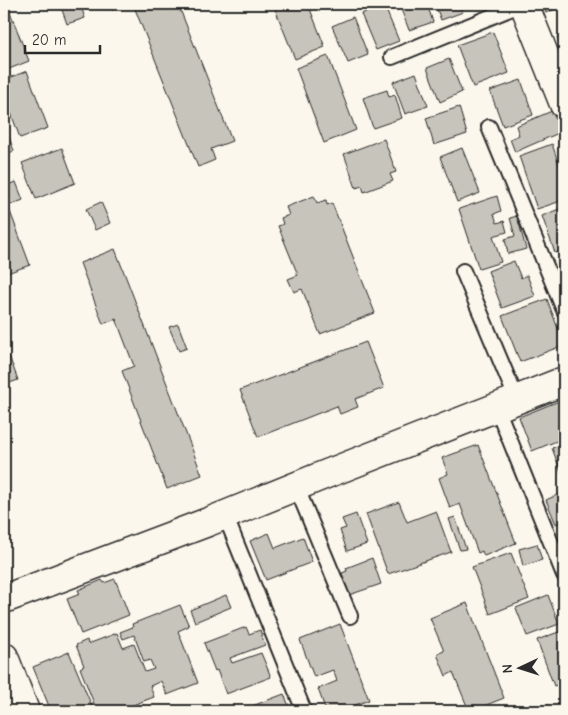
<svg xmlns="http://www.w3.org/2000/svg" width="568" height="715" font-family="'Comic Neue',sans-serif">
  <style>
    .building { fill: #c7c4bc; stroke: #2b2b2b }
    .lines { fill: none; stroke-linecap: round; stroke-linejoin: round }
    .service-casing { stroke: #2b2b2b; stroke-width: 18 }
    .minor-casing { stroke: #2b2b2b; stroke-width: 31 }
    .service { stroke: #fbf7ec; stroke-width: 14 }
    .minor { stroke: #fbf7ec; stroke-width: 28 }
  </style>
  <rect width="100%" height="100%" fill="#fbf7ec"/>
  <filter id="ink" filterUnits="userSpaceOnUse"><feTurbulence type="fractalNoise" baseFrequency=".02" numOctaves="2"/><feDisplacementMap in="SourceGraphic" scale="10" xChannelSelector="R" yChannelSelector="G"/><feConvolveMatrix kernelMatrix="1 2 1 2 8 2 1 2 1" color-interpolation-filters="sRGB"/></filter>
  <g filter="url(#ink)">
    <!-- building -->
    <path class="building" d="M4 4H7L29 61 4 71Z
      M60 4H80L85 18 67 24Z
      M110 4H127L112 10Z
      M133 4H178L232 141 211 149 215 160 198 167Z
      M273 4H308L325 47 295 59Z
      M399 4H427L433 22 409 30Z
      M435 4H459L463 12 441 20Z
      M542 4H564V5L546 13Z
      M384 5 399 41 376 50 361 14Z
      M353 17 368 55 348 63 332 26Z
      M493 32 509 73 473 87 457 45Z
      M564 34V55L557 37Z
      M328 56 356 130 324 143 296 68Z
      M449 59 462 92 440 102 427 68Z
      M27 71 48 128 20 138 4 94V80Z
      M416 73 428 106 405 114 393 82Z
      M521 80 533 115 503 126 490 91Z
      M387 90 389 97 395 95 402 118 373 128 363 98Z
      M459 107 467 134 434 145 426 118Z
      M552 111 561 132 515 152 510 139 519 135 516 126Z
      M4 123 14 151 4 155Z
      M384 139 396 172 390 174 393 181 364 192 362 186 356 188 344 154Z
      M552 144 564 179V200L537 209 519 156Z
      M62 148 75 183 36 199 22 163Z
      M462 148 480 193 457 202 440 157Z
      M16 182 23 200 8 206 30 265 7 273 4 264V186Z
      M314 196 317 203 326 200 327 205 332 203 375 313 320 334 302 289 294 292 288 279 298 275 278 226 283 224 281 218 289 215 286 207Z
      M497 196 501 211 494 214 497 223 504 221 507 232 493 236 501 262 479 269 459 209Z
      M101 202 110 223 95 230 86 209Z
      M564 207V250L555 253 542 216Z
      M517 216 526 249 508 254 505 239 515 236 510 218Z
      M115 249 202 475 167 489 122 371 134 366 116 319 103 324 80 263Z
      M514 261 521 278 527 275 535 296 502 308 488 271Z
      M547 299 564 345 520 362 502 316Z
      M178 324 187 348 179 351 169 327Z
      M366 342 384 388 355 399 358 407 340 414 337 406 258 437 240 390Z
      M9 356 18 380 4 385V358Z
      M564 399V438L532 451 519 417Z
      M564 444V478H563L552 448Z
      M478 445 516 543 484 556 482 551 478 553 460 504 450 508 439 478 448 474 442 458Z
      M564 492V521L556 524 546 500Z
      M399 502 407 522 436 511 451 552 388 574 366 514Z
      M356 514 367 544 347 551 340 530 346 528 342 519Z
      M455 517 466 549 460 550 449 519Z
      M269 533 275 548 303 537 312 562 266 580 250 541Z
      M537 544 542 560 523 566 519 549Z
      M511 553 529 599 490 614 472 567Z
      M372 558 381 584 349 595 342 573 347 571 346 568Z
      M115 579 129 615 81 634 67 599 80 594 78 590 102 580 104 583Z
      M226 595 231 607 195 622 190 610Z
      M548 595 559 624 527 636 516 608Z
      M467 603 504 698 471 711H469L453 672 446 676 437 654 444 651 430 618Z
      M180 605 189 626 178 631 198 683 167 695 161 681 150 686 154 697 117 711H97L80 668 84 666 76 645 87 640 88 644 117 633 123 648 134 644 145 672 154 669 150 660 144 662 134 635 123 639 120 632 133 627 132 624Z
      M340 624 369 700 339 711H326L318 689 337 681 333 670 314 677 300 640Z
      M246 627 249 634 260 630 265 645 230 658 232 663 261 653 271 677 226 694 217 670 215 671 204 643Z
      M564 630V683L554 686 537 640Z
      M69 652 94 711H51L33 667Z
      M284 694 291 711H239Z
      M549 705 552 711H534Z"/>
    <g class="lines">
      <!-- service casing -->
      <g class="service-casing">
        <path id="service" d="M392 57 522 4
          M489 127 564 310
          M463 271 517 400
          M497 408 564 575
          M296 486 350 616
          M225 515 304 711"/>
      </g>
      <!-- minor casing -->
      <g class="minor-casing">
        <path id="minor" d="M524 4 564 104
          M4 599 208 522 324 475 564 381
          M4 657 25 711"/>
      </g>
      <!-- service -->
      <use href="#service" class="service"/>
      <!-- minor -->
      <use href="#minor" class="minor"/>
    </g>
  </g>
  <!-- margin -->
  <rect width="568" height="715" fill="none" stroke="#fbf7ec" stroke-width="20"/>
  <rect x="10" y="10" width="548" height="695" fill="none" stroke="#2b2b2b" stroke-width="2" filter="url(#ink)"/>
  <!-- north arrow -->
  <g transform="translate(520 668) rotate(266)" stroke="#fbf7ec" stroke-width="4" paint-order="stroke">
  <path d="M0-4L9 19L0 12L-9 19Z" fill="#2b2b2b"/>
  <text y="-8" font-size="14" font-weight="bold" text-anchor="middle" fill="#2b2b2b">N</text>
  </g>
  <!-- scale -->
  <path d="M25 45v8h75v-8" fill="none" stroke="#2b2b2b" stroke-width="2.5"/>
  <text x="32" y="45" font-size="15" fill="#2b2b2b" stroke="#fbf7ec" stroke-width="4" paint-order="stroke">20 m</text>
</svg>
